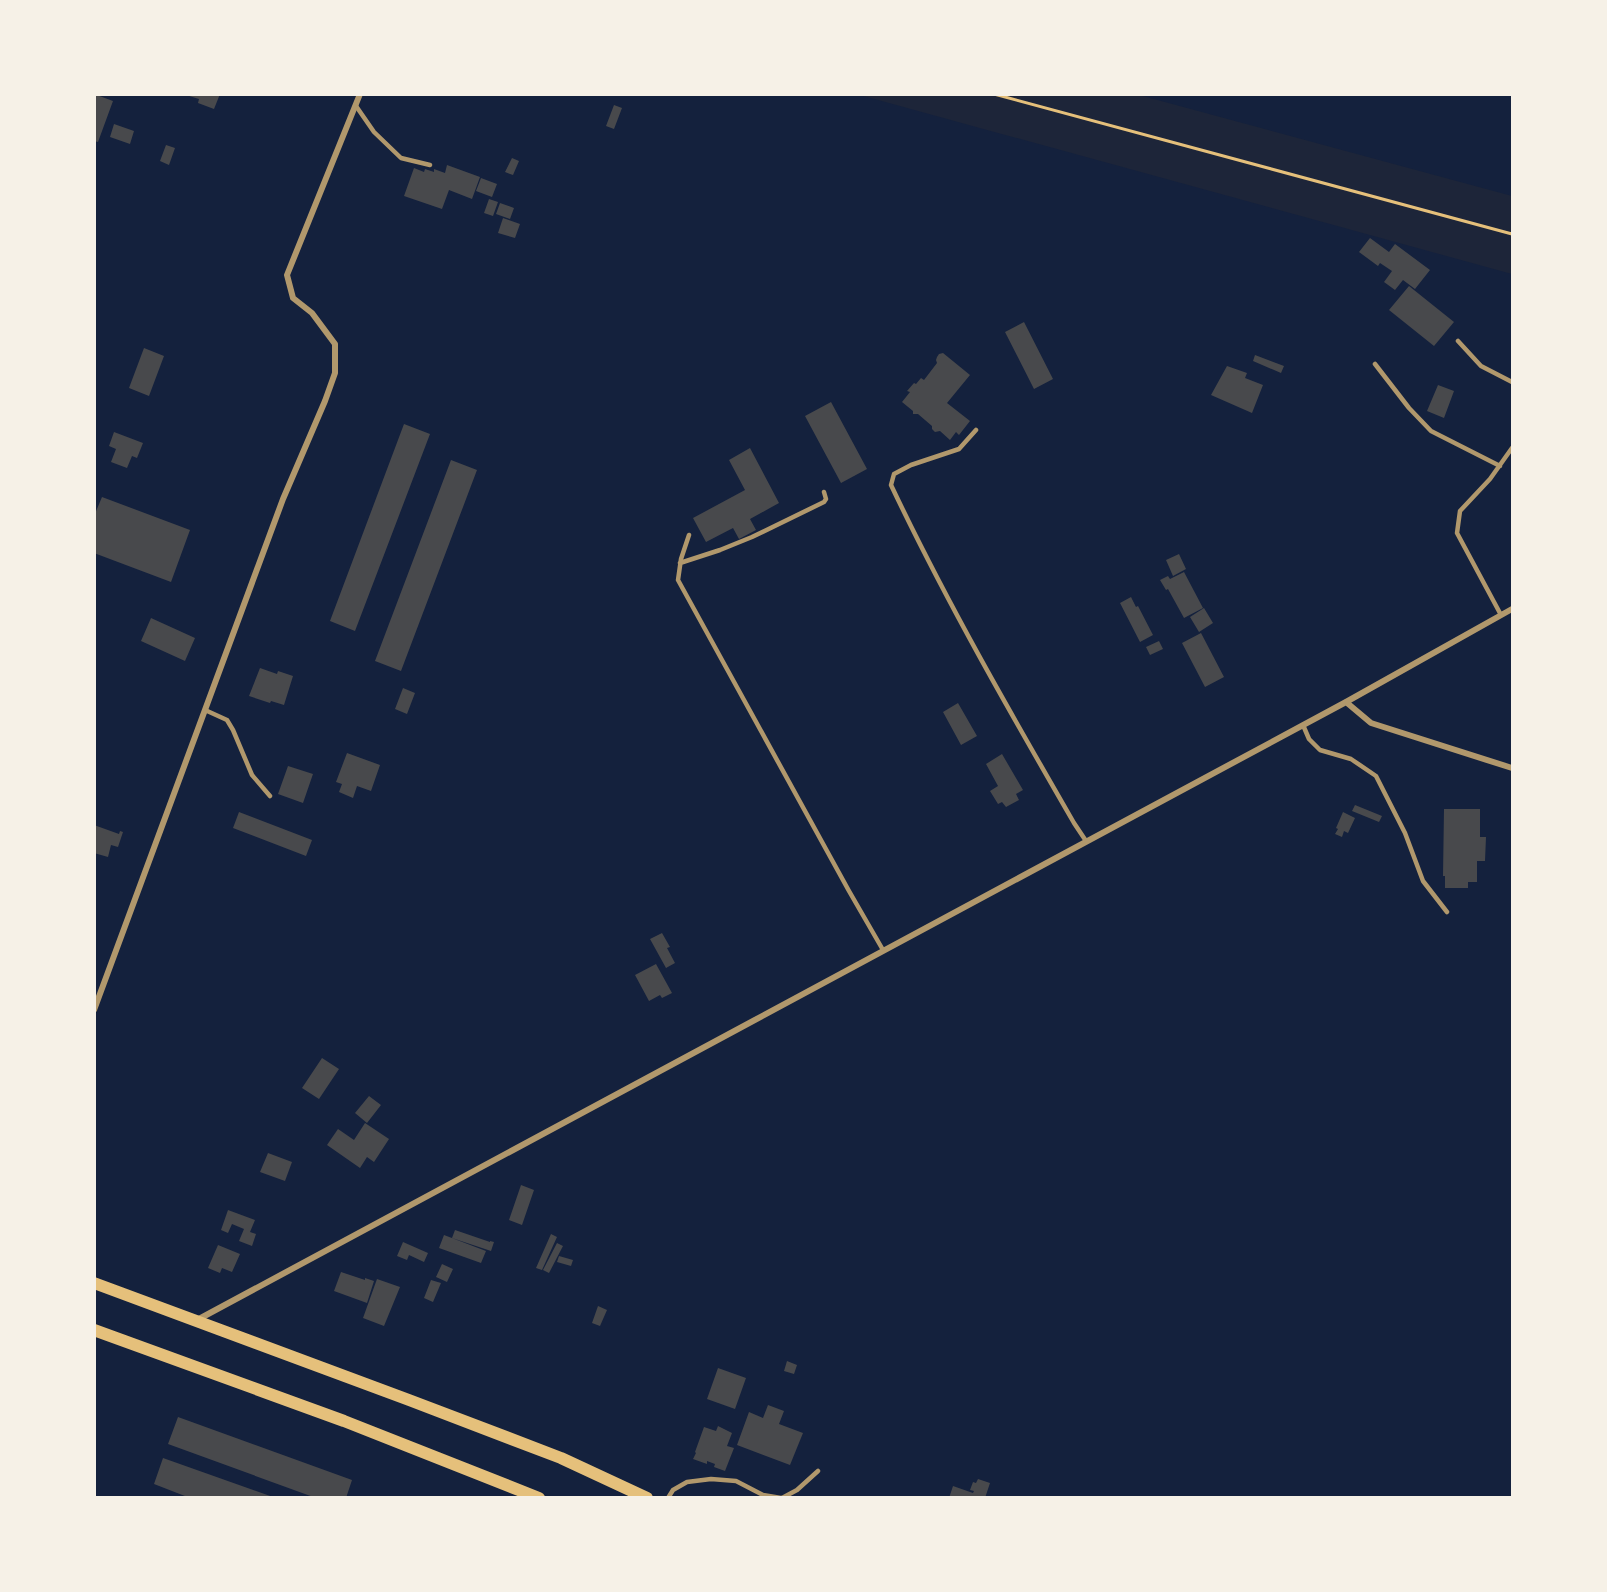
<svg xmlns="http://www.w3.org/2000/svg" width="1607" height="1592" font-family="'Archivo Narrow',sans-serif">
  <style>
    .green { fill: #1d2539 }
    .building { fill: #48494c }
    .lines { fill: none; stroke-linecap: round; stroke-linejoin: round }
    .path { stroke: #e5c07b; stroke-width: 3 }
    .service { stroke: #b1986c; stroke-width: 4.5 }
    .minor { stroke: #b1986c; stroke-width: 6 }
    .secondary { stroke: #e5c07b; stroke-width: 12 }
  </style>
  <rect width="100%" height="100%" fill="#14213d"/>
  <!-- green -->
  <path class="green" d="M860 95H1139L1512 196V274Z"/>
  <!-- building -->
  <path class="building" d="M94 94 113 101 98 142 94 141Z
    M220 94 214 109 198 103 199 99 186 95Z
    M614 105 622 108 614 129 606 126Z
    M114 124 134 131 130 144 110 137Z
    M166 145 175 148 169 165 160 161Z
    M512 158 519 161 513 175 505 172Z
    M447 165 480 177 472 199 449 190 442 209 404 196 414 168 424 172 425 169 434 172V169L445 173Z
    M481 178 497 184 492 197 476 191Z
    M489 199 498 202 493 216 484 213Z
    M500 203 514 208 510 219 496 214Z
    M503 218 520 224 515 238 498 233Z
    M1370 238 1389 252 1395 244 1430 270 1415 289 1403 280 1395 290 1384 282 1392 271 1380 263 1378 266 1359 252Z
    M1409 286 1454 322 1434 346 1389 310Z
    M1024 322 1053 379 1034 389 1005 332Z
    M144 348 164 356 149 396 129 388Z
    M943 353 970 375 947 403 970 421 959 435 956 432 950 440 940 431 935 432 932 429V426L918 414H913V411L902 402 910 392 907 391 914 383 916 384 921 378 924 380 937 363 936 360 937 357 939 354Z
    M1255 355 1284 366 1281 373 1253 361Z
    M1227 366 1247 373 1245 378 1263 385 1252 413 1211 395Z
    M1438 385 1454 391 1444 418 1427 411Z
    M831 402 867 469 841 483 805 416Z
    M404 424 430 434 355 631 330 621Z
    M114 432 143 443 137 458 132 456 127 468 111 462 116 449 109 446Z
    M750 448 779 503 750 519 756 530 739 539 733 528 706 542 693 518 745 490 729 460Z
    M451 460 477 470 401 671 375 661Z
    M102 497 190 530 171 582 94 553V516Z
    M1179 554 1186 569 1173 576 1166 560Z
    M1184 572 1203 608 1184 618 1168 589 1166 590 1160 580 1168 576 1170 579Z
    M1131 597 1136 607 1138 606 1153 635 1140 642 1120 603Z
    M1204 608 1213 623 1199 632 1190 617Z
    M151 618 195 638 185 661 141 641Z
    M1201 633 1224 677 1205 687 1182 643Z
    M1159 641 1163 649 1150 655 1146 647Z
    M260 668 277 674 278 671 293 676 284 705 271 701 270 703 249 696Z
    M403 688 415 693 407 714 395 709Z
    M958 703 977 736 961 745 943 712Z
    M347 753 380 765 371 791 357 786 353 798 339 792 342 784 336 782Z
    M1002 754 1023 790 1016 794 1019 800 1006 807 1002 802 998 804 990 791 998 786 986 764Z
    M288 766 313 774 303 803 278 794Z
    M1355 805 1382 816 1379 822 1352 811Z
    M1444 809H1480V837H1486L1485 861H1477V882H1468V888H1445V876H1443Z
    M239 812 312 840 306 856 233 828Z
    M1343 812 1355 818 1348 833 1344 831 1342 837 1335 834 1338 829 1336 828Z
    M94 825 119 834 120 831 123 832 118 847 111 845 108 857 94 853Z
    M662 933 670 947 667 948 675 963 666 968 650 939Z
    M656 964 672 993 662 998 660 995 649 1001 635 975Z
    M322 1058 339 1069 319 1099 302 1088Z
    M369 1096 381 1105 367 1123 355 1113Z
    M365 1123 389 1139 374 1162 367 1157 360 1168 327 1145 338 1129 354 1140Z
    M268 1153 292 1162 285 1181 260 1172Z
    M521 1185 534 1190 522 1225 509 1220Z
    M228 1210 255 1220 250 1232 256 1234 252 1246 239 1241 244 1229 232 1224 228 1233 221 1230Z
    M455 1230 490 1242V1241L494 1242 491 1251 452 1238Z
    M551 1234 557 1237 542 1270 536 1268Z
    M444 1235 486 1251 481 1263 439 1248Z
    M403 1242 428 1253 424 1262 409 1255 407 1260 397 1256Z
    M557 1243 563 1246 549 1273 543 1270Z
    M218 1245 240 1254 232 1272 222 1268 220 1273 208 1268Z
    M559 1256 573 1260 571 1266 557 1262Z
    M442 1264 453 1269 447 1282 436 1277Z
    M341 1272 365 1280V1278L374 1281 367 1303 334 1291Z
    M377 1279 400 1287 384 1326 363 1318Z
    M431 1280 441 1283 433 1302 424 1298Z
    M598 1306 607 1310 600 1326 592 1323Z
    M787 1361 797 1365 794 1374 784 1371Z
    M718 1368 746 1378 735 1409 707 1399Z
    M768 1405 784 1411 779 1424 803 1433 790 1465 737 1445 749 1412 763 1418Z
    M178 1417 352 1480 346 1498H316L168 1444Z
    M718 1426 732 1433 727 1446 734 1448 725 1471 714 1467 715 1464 707 1461V1464L693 1459 696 1453 695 1452 704 1427 716 1431Z
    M163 1458 273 1497V1498H190L154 1484Z
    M978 1479 990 1483 985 1498H949L953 1486 973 1493 974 1491 970 1490 973 1482 976 1483Z"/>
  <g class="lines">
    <!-- path -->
    <path class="path" d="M994 94 1512 234"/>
    <!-- service -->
    <path class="service" d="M356 106 374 132 401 158 430 165
      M1458 341 1481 366 1512 382
      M1375 364 1409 408 1431 431 1500 466
      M976 430 959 449 911 465 894 474 891 485C946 601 1010 712 1074 823L1086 841
      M689 535 681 559 678 580 849 891 883 950
      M680 563 720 550 752 537 824 502 826 499 824 492
      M1501 615 1457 533 1460 511 1490 479 1512 448
      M205 710 227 720 233 730 252 775 270 796
      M1303 725 1309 739 1320 750 1351 759 1376 776 1405 833 1423 881 1447 912
      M668 1498 673 1490 687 1482 711 1479 736 1481 763 1495 781 1498
      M782 1498 797 1490 818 1471"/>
    <!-- minor -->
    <path class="minor" d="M1346 702 1371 723 1512 768
      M94 1010 283 499 325 401 335 373V344L312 313 293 298 287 275 360 94
      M197 1320 1346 702 1512 609"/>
    <!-- secondary -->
    <path class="secondary" d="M94 1283 409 1400 561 1458 647 1498
      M94 1330 344 1421 539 1498"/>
  </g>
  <!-- border -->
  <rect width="1607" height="1592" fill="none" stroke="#f6f1e7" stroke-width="192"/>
</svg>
